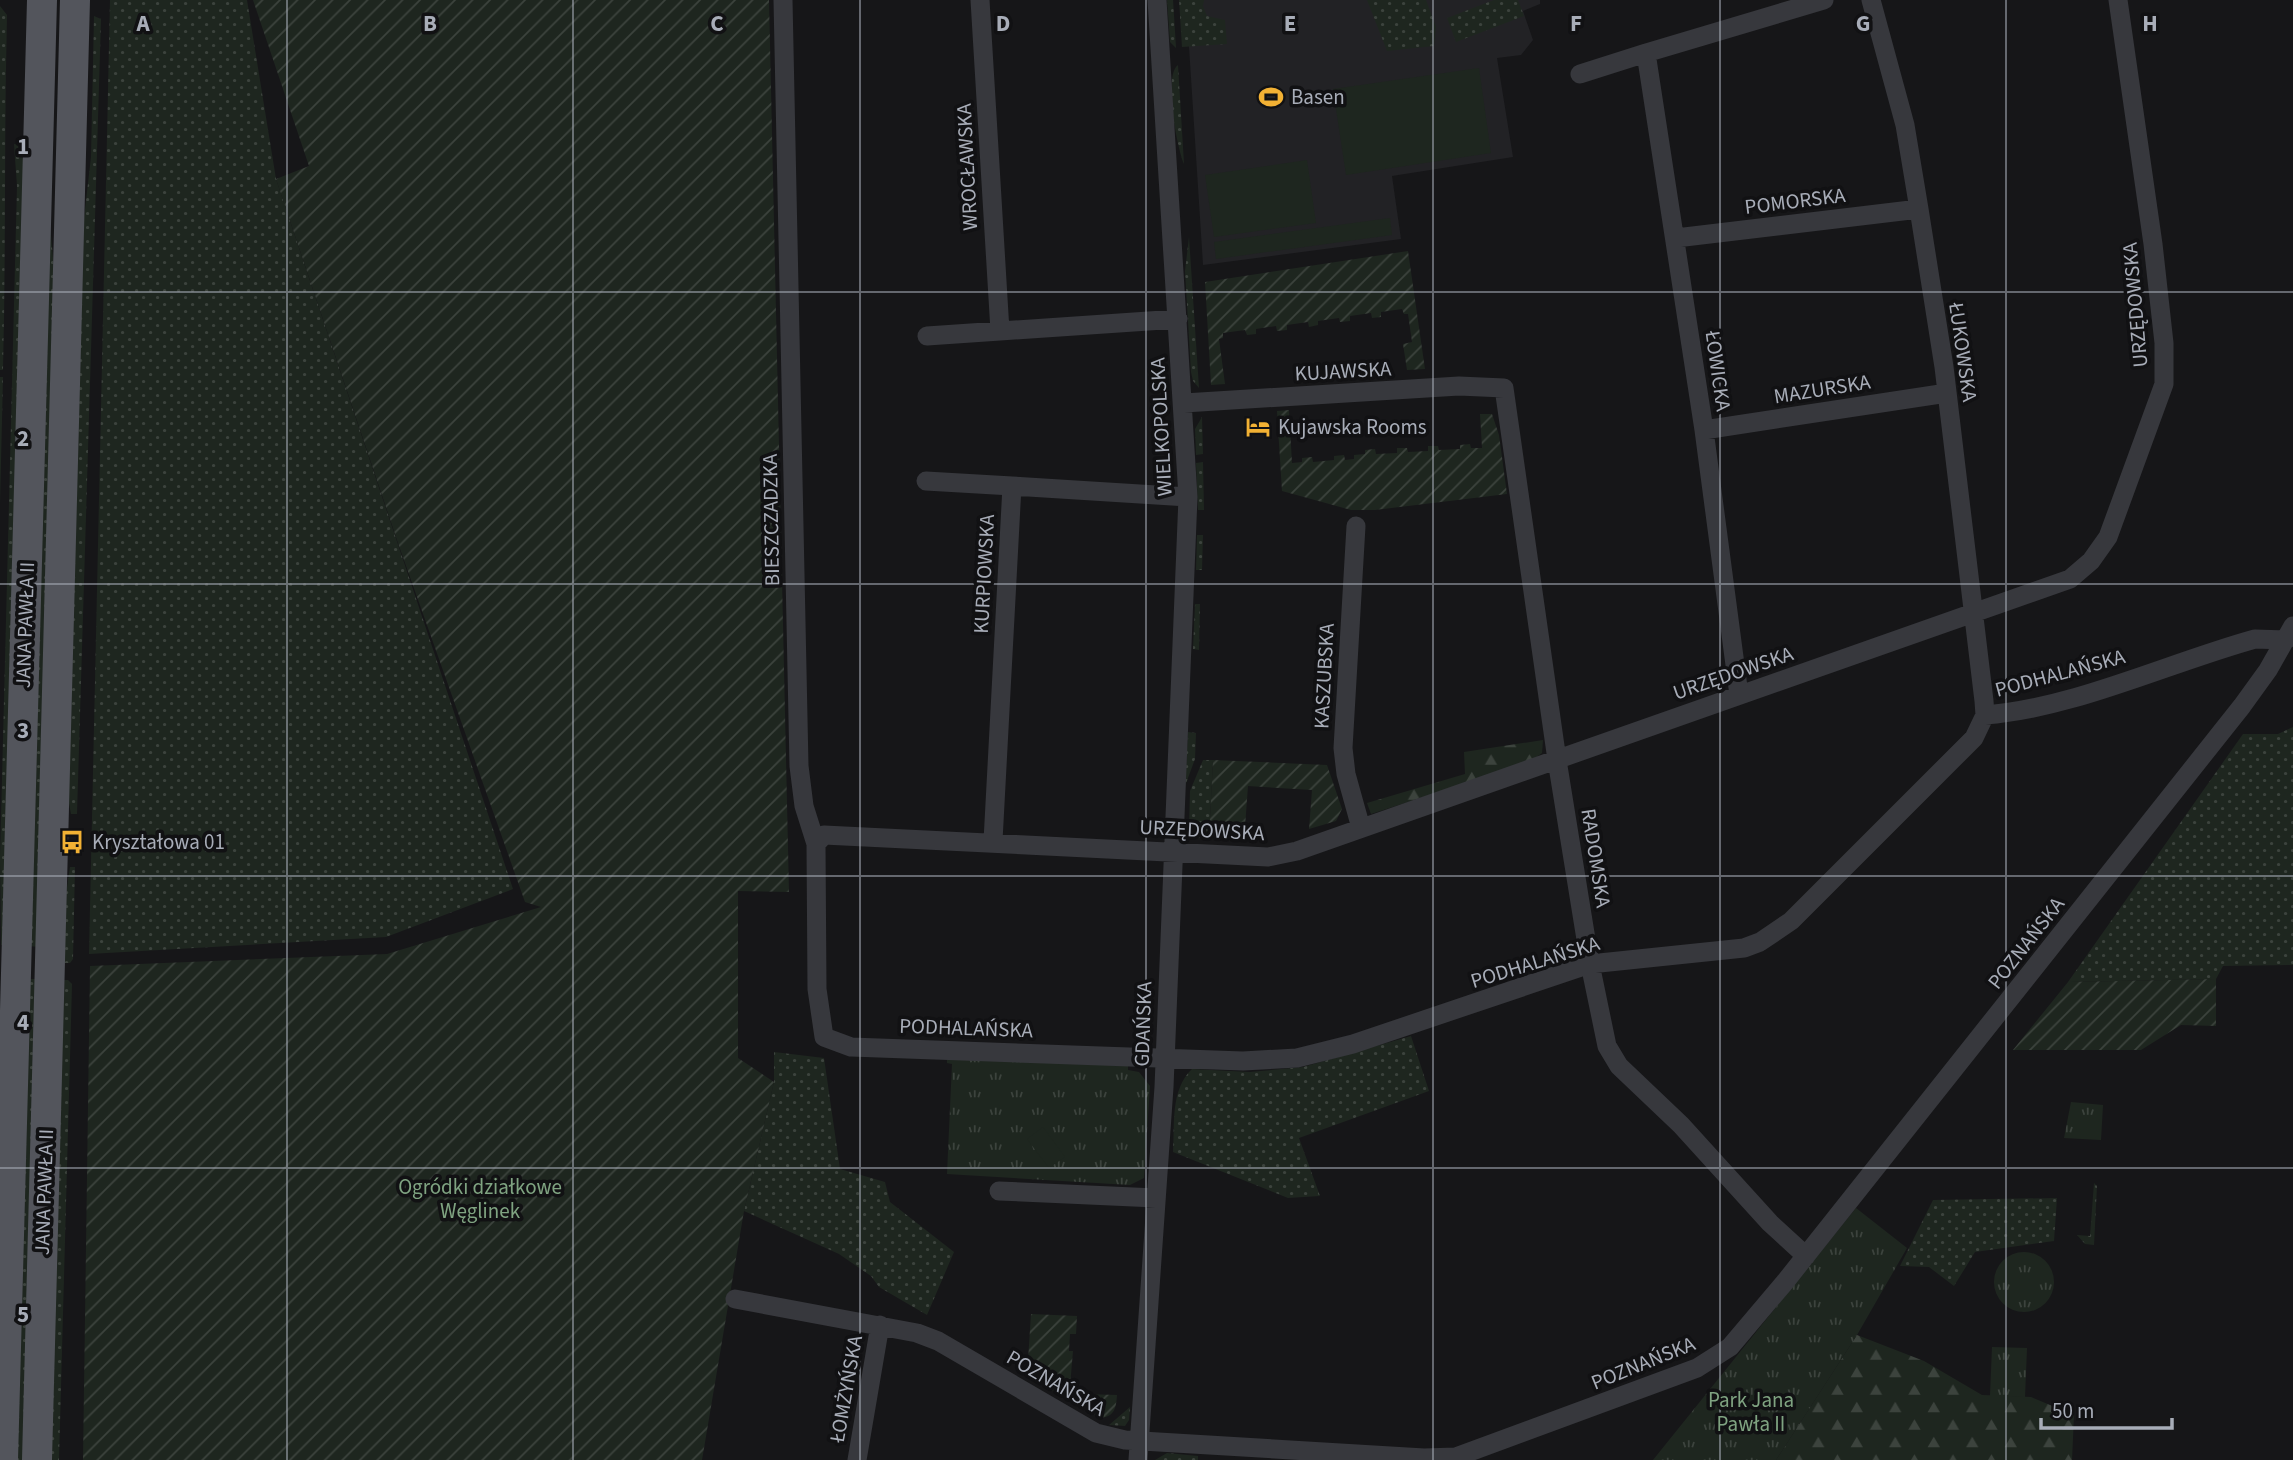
<svg xmlns="http://www.w3.org/2000/svg" width="2293" height="1460" font-family="'Source Sans 3',sans-serif">
  <style>
    .built { fill: #222225 }
    .grass { fill: url(#grass-dots) }
    .forest { fill: url(#forest-firs) }
    .park { fill: url(#park-tufts) }
    .garden { fill: url(#garden-furrows) }
    .pitch { fill: #1e261f }
    .lines { fill: none; stroke-linecap: round; stroke-linejoin: round }
    .street { stroke: #37383d; stroke-width: 19 }
    .primary { stroke: #53555c; stroke-width: 30 }
    .grid { fill: none; stroke: #a8adb8; stroke-width: 2; stroke-opacity: 0.55 }
    .labels { text-anchor: middle; stroke-width: 7; stroke-linejoin: round; paint-order: stroke }
    .poi-label { font-size: 21px; fill: #a8adb8; stroke: #111113; text-anchor: start }
    .street-label { font-size: 21px; fill: #a8adb8; stroke: #111113 }
    .park-label { font-size: 21px; fill: #7fa381; stroke: #111113 }
    .grid-label { font-size: 23px; text-anchor: middle; font-weight: bold; fill: #a8adb8; stroke: #111113; stroke-width: 7; stroke-linejoin: round; paint-order: stroke }
  </style>
  <defs>
    <pattern id="grass-dots" width="8" height="8" patternUnits="userSpaceOnUse" patternTransform="scale(1.75)"><rect width="8" height="8" fill="#1e261f"/><path d="M2 2h.1M6 6h.1" fill="none" stroke="#3c433d" stroke-width="1.8" stroke-linecap="round"/></pattern>
    <pattern id="forest-firs" width="22" height="20" patternUnits="userSpaceOnUse" patternTransform="scale(1.75)"><rect width="22" height="20" fill="#1e261f"/><path d="M5 1l3.5 6h-7zM16 11l3.5 6h-7z" fill="#3c433d"/></pattern>
    <pattern id="park-tufts" width="24" height="20" patternUnits="userSpaceOnUse" patternTransform="scale(1.75)"><rect width="24" height="20" fill="#1e261f"/><path d="M3 7l-1-3M5 7V3M7 7l1-3M15 17l-1-3M17 17v-4M19 17l1-3" fill="none" stroke="#3c433d"/></pattern>
    <pattern id="garden-furrows" width="10" height="10" patternUnits="userSpaceOnUse" patternTransform="scale(1.75)"><rect width="10" height="10" fill="#1e261f"/><path d="M-1 1l2-2M0 10L10 0M9 11l2-2" fill="none" stroke="#3c433d"/></pattern>
  </defs>
  <rect width="100%" height="100%" fill="#161618"/>
  <!-- built -->
  <path class="built" d="M1186 0H1540V4L1523 11 1533 40 1521 55 1497 58 1513 157 1392 176 1401 239 1203 265Z"/>
  <!-- grass -->
  <path class="grass" d="M110 0H247L276 179 513 889 386 937 89 954Z
    M1167 0H1173L1176 48 1170 42Z
    M1179 0H1204L1203 6 1207 16 1225 20 1227 44 1182 47Z
    M1367 0H1426L1436 27 1434 46 1387 51Z
    M1494 0H1518L1524 16 1456 42 1447 18Z
    M0 6 7 15C4 134 6 252 3 370H0Z
    M94 16 101 19 77 814H71L64 777 80 253 91 157Z
    M1178 65 1184 164C1177 147 1163 76 1178 65Z
    M14 144 20 145 26 176 7 945H1L0 858 17 186Z
    M49 214 57 301 41 947 27 946Z
    M1189 237 1199 388 1193 381 1191 372 1185 271Z
    M0 377H3L0 503Z
    M1202 417 1203 454 1196 455 1195 429Z
    M1203 462 1204 510H1198L1196 463Z
    M1197 535H1203L1202 570H1196Z
    M1195 604H1200L1199 650 1193 649Z
    M2293 727V965L2223 966 2216 979 2068 982 2243 734H2278Z
    M1188 732 1196 733 1195 759 1185 786Z
    M1203 760H1213L1209 839 1197 838 1189 828 1190 791Z
    M70 867H75L73 959 70 963H60L61 928Z
    M26 979H40L28 1460H14Z
    M60 980H68L72 984 59 1460H48Z
    M1411 1036 1429 1091 1299 1138 1320 1196 1288 1198 1173 1152C1175 1124 1170 1090 1192 1069L1250 1072 1303 1067Z
    M774 1052 824 1058 840 1169 885 1182 890 1202 954 1252 927 1315 879 1287 871 1276 839 1254 744 1211 774 1082Z
    M2094 1183 2097 1186 2094 1245 2085 1244 2077 1235 2090 1236Z
    M2057 1198 2054 1241 1975 1252 1954 1286 1929 1267 1900 1266 1933 1200Z
    M1130 1407 1129 1420 1125 1426 1109 1425Z
    M1167 1453 1198 1456V1460H1155Z"/>
  <!-- forest -->
  <path class="forest" d="M1543 740 1542 753 1528 763 1371 814 1367 803 1465 774 1464 752Z
    M1857 1335 1924 1361 1982 1395 2031 1397 2074 1415 2072 1460H1776Z"/>
  <!-- park -->
  <path class="park" d="M947 1056 1128 1065V1070L1139 1072 1150 1086 1144 1178 1130 1185 947 1174 952 1064 947 1063Z
    M2071 1102 2103 1105 2101 1140 2064 1138Z
    M1856 1208 1907 1248 1857 1335 1776 1460H1653Z
    M1994 1282a30 30 0 1 1 60 0a30 30 0 1 1-60 0Z
    M1992 1347 2027 1348 2025 1397 1990 1396Z"/>
  <!-- garden -->
  <path class="garden" d="M253 0H769L789 892 738 891V1058L774 1082 744 1211 702 1460H83L90 966 387 954 541 907 525 902 399 546 276 179 309 166Z
    M1408 251 1425 369 1407 370 1403 344 1412 342 1408 314H1404L1402 309 1381 312V317L1372 318 1371 313 1350 316V321L1340 322 1339 318 1318 321V325L1309 327 1308 322 1287 325V330L1277 331 1276 326 1256 329V334L1247 335 1245 330 1223 333V338L1219 339 1225 384 1211 385 1205 282Z
    M1289 410 1292 463 1302 462V458L1312 457 1313 462 1334 460V456L1344 455 1345 460 1354 459V455L1365 454V450L1375 449 1376 454 1397 453V448H1407L1408 452 1428 451V446H1438L1439 450 1460 449V445L1470 444 1471 448H1482L1480 414H1492L1499 435 1507 494 1375 510H1351L1282 491 1277 411Z
    M1213 760 1327 765 1342 809 1336 821 1309 829 1312 790 1248 786 1244 841 1209 839Z
    M2216 979V1026L2181 1025 2141 1050H2013L2068 982Z
    M1031 1314 1077 1316 1076 1334H1070L1069 1351H1073L1070 1386 1084 1394 1117 1395C1116 1408 1115 1416 1101 1418L1027 1376Z"/>
  <!-- pitch -->
  <path class="pitch" d="M1479 68 1491 153 1346 175 1333 89Z
    M1307 160 1316 223 1214 237 1205 175Z
    M1390 218 1392 235 1216 259 1214 242Z
    M1043 1127 1065 1157 1049 1168 1027 1139Z"/>
  <g class="lines">
    <!-- street -->
    <path class="street" d="M783 0 799 766 804 806 816 844 817 989 824 1037 851 1047 1243 1061 1297 1058 1353 1044 1590 964 1744 948 1760 942 1791 921 1974 738 1985 715 1984 701 1944 367 1919 209 1905 125 1871 0
      M980 0 1000 331 1178 319
      M1580 74 1646 53
      M1676 238 1919 209
      M927 336 1000 331
      M1184 403 1459 386 1504 388 1557 760 1590 964 1607 1046 1619 1066 1681 1125 1770 1223 1806 1256
      M1704 430 1947 393
      M926 481 1012 486
      M1356 526 1343 748 1346 774 1361 828
      M1739 695 1704 430 1646 53 1824 0
      M1985 715C2075 708 2168 663 2255 639L2286 640
      M993 841 1012 486 1188 497
      M816 844 824 835 1268 857 1297 851 2070 579 2091 561 2108 537 2164 384V343L2153 244 2118 0
      M999 1191 1156 1198
      M735 1299 917 1333 938 1341 1096 1433 1125 1440 1424 1458 1456 1457 1697 1368 1730 1347 1785 1282 2242 706 2268 670 2293 626
      M857 1460 880 1325
      M1138 1460 1164 1087 1188 497 1157 0"/>
    <!-- primary -->
    <path class="primary" d="M3 1460 42 0
      M37 1460 75 0"/>
  </g>
  <!-- grid -->
  <path class="grid" d="M287 0V1460M573 0V1460M860 0V1460M1146 0V1460M1433 0V1460M1720 0V1460M2006 0V1460M0 292H2293M0 584H2293M0 876H2293M0 1168H2293"/>
  <!-- icons -->
  <defs>
    <g id="stadium-bare" transform="scale(1.89)"><path d="M0-5a6.5 5 0 1 0 0 10a6.5 5 0 1 0 0-10ZM-3.5-1.8h7v3.6h-7Z" fill="#f2b134" stroke="#111113" stroke-width="2.5" paint-order="stroke"/></g>
    <g id="hotel-bare" transform="scale(1.89)"><path d="M-6-4.5h1.5V1H6V5H4.5V3h-9V5H-6ZM-4 0a1.8 1.8 0 1 1 3.6 0ZM.5 0V-2.5h3Q6-2.5 6 0Z" fill="#f2b134" stroke="#111113" stroke-width="2.5" paint-order="stroke"/></g>
    <g id="bus-bare" transform="scale(1.89)"><path d="M-5-6H5V4H4V6H2V4H-2V6H-4V4H-5ZM-3.5-4V0h7V-4ZM-3.5 1.2v1.5H-2V1.2ZM2 1.2v1.5H3.5V1.2Z" fill="#f2b134" stroke="#111113" stroke-width="2.5" paint-order="stroke"/></g>
  </defs>
  <g fill-rule="evenodd">
    <use href="#stadium-bare" x="1271" y="97"/>
    <use href="#hotel-bare" x="1258" y="427"/>
    <use href="#bus-bare" x="72" y="842"/>
  </g>
  <g class="labels">
    <!-- poi labels -->
    <g class="poi-label">
      <text x="1291" y="104">Basen</text>
      <text x="1278" y="434">Kujawska Rooms</text>
      <text x="92" y="849">Kryształowa 01</text>
    </g>
    <!-- street labels -->
    <g class="street-label">
      <text transform="translate(967 167) rotate(-93)" y="7">WROCŁAWSKA</text>
      <text transform="translate(1795 201) rotate(-7)" y="7">POMORSKA</text>
      <text transform="translate(2135 305) rotate(-95)" y="7">URZĘDOWSKA</text>
      <text transform="translate(1963 352) rotate(82)" y="7">ŁUKOWSKA</text>
      <text transform="translate(1343 371) rotate(-3)" y="7">KUJAWSKA</text>
      <text transform="translate(1718 371) rotate(82)" y="7">ŁOWICKA</text>
      <text transform="translate(1822 389) rotate(-9)" y="7">MAZURSKA</text>
      <text transform="translate(1161 427) rotate(-93)" y="7">WIELKOPOLSKA</text>
      <text transform="translate(771 520) rotate(-91)" y="7">BIESZCZADZKA</text>
      <text transform="translate(984 574) rotate(-87)" y="7">KURPIOWSKA</text>
      <text transform="translate(25 625) rotate(-88)" y="7">JANA PAWŁA II</text>
      <text transform="translate(1733 673) rotate(-19)" y="7">URZĘDOWSKA</text>
      <text transform="translate(2060 673) rotate(-15)" y="7">PODHALAŃSKA</text>
      <text transform="translate(1324 676) rotate(-87)" y="7">KASZUBSKA</text>
      <text transform="translate(1202 830) rotate(3)" y="7">URZĘDOWSKA</text>
      <text transform="translate(1596 858) rotate(81)" y="7">RADOMSKA</text>
      <text transform="translate(2026 943) rotate(-52)" y="7">POZNAŃSKA</text>
      <text transform="translate(1535 962) rotate(-17)" y="7">PODHALAŃSKA</text>
      <text transform="translate(1143 1024) rotate(-88)" y="7">GDAŃSKA</text>
      <text transform="translate(966 1028) rotate(2)" y="7">PODHALAŃSKA</text>
      <text transform="translate(44 1192) rotate(-88)" y="7">JANA PAWŁA II</text>
      <text transform="translate(1643 1363) rotate(-22)" y="7">POZNAŃSKA</text>
      <text transform="translate(1056 1383) rotate(30)" y="7">POZNAŃSKA</text>
      <text transform="translate(846 1389) rotate(-80)" y="7">ŁOMŻYŃSKA</text>
    </g>
    <!-- park labels -->
    <g class="park-label">
      <text x="480" y="1194">Ogródki działkowe<tspan x="480" dy="24">Węglinek</tspan></text>
      <text x="1751" y="1407">Park Jana<tspan x="1751" dy="24">Pawła II</tspan></text>
    </g>
  </g>
  <g class="grid-label">
    <text x="143" y="31">A</text>
    <text x="430" y="31">B</text>
    <text x="717" y="31">C</text>
    <text x="1003" y="31">D</text>
    <text x="1290" y="31">E</text>
    <text x="1576" y="31">F</text>
    <text x="1863" y="31">G</text>
    <text x="2150" y="31">H</text>
    <text x="23" y="154">1</text>
    <text x="23" y="446">2</text>
    <text x="23" y="738">3</text>
    <text x="23" y="1030">4</text>
    <text x="23" y="1322">5</text>
  </g>
  <!-- scale -->
  <path d="M2041 1418v10h131v-10" fill="none" stroke="#a8adb8" stroke-width="3.5"/>
  <text x="2052" y="1418" font-size="21" fill="#a8adb8" stroke="#111113" stroke-width="5" paint-order="stroke">50 m</text>
</svg>
